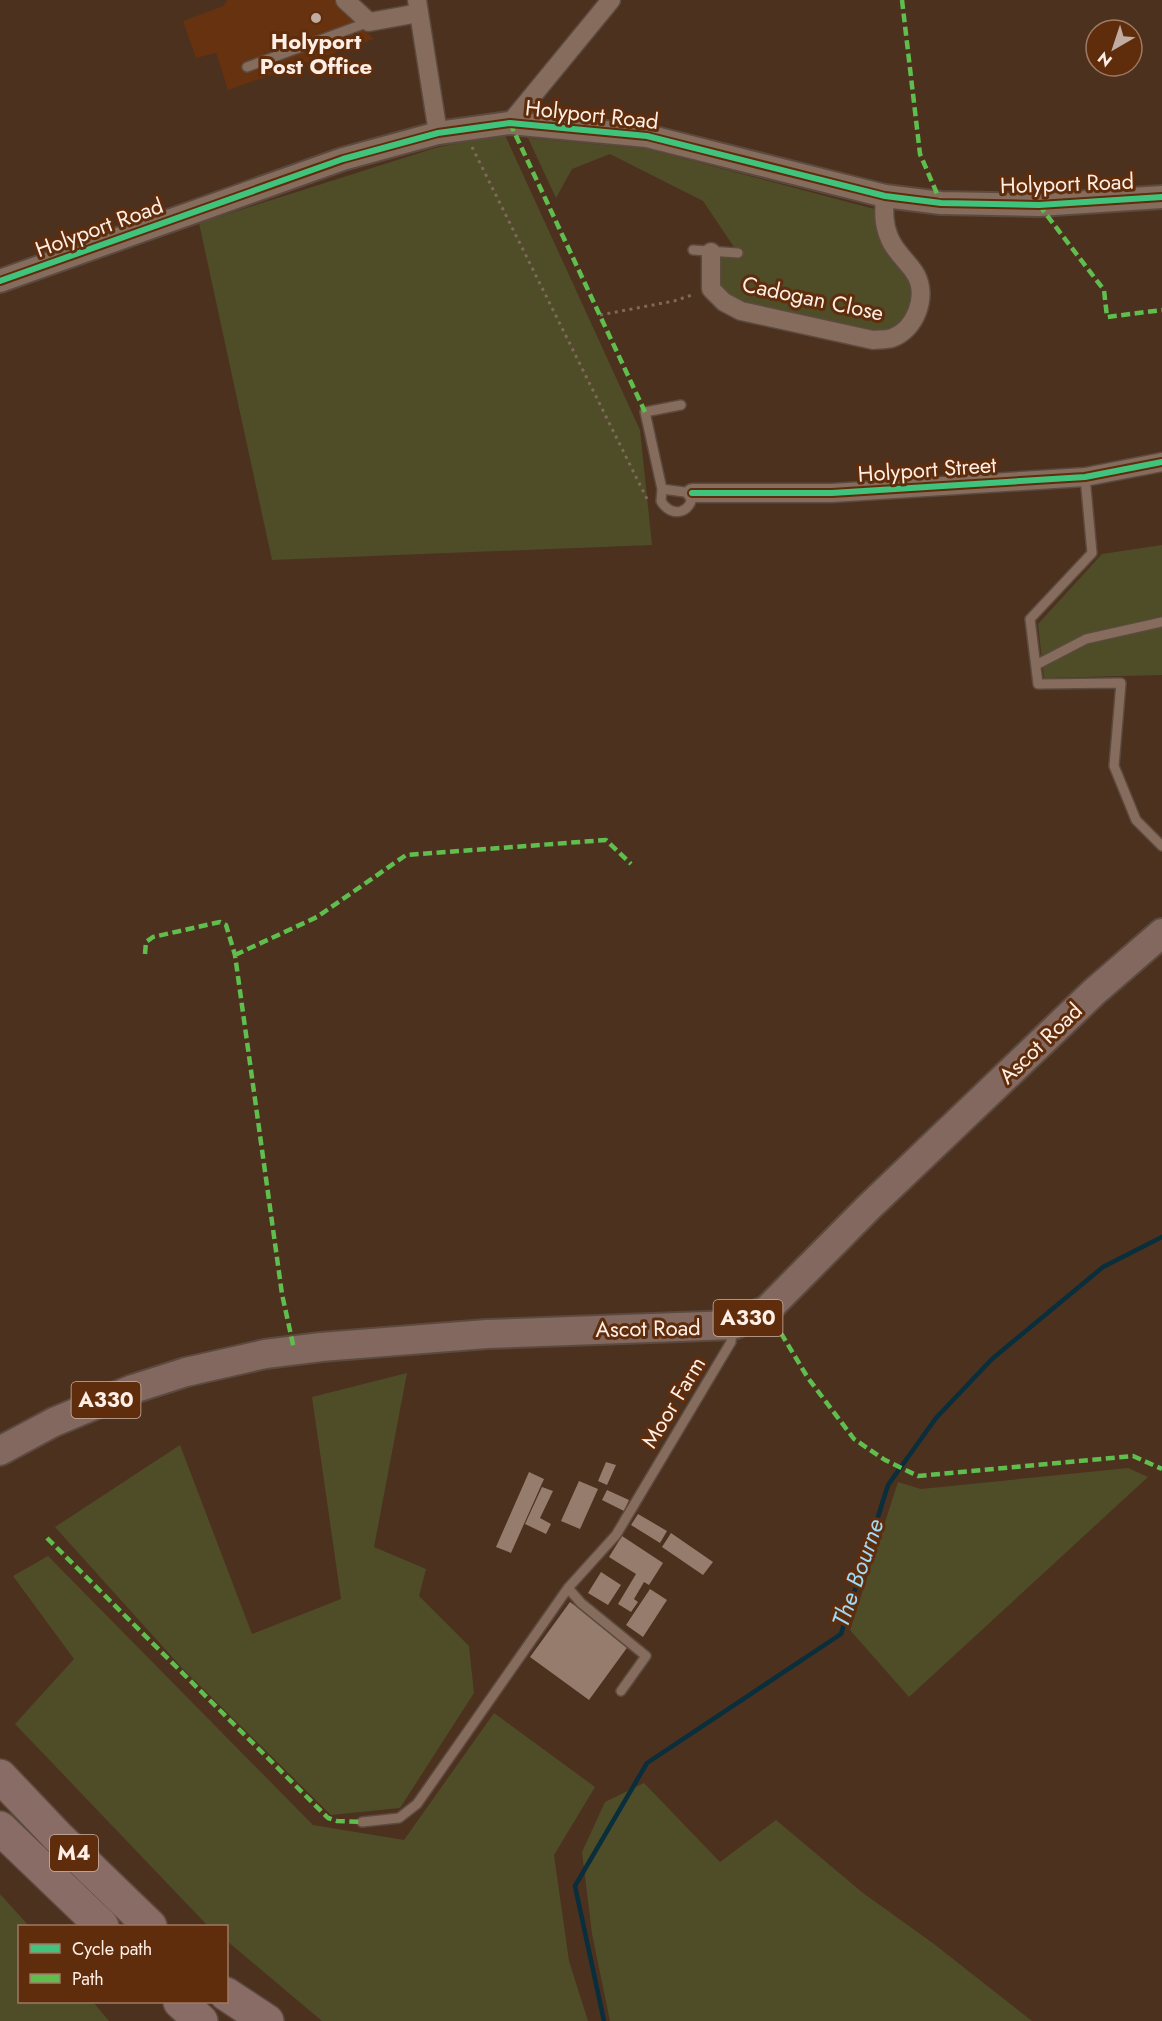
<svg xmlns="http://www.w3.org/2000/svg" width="1162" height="2021" font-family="Jost,sans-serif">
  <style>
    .built { fill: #66320f }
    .green { fill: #4f4c28 }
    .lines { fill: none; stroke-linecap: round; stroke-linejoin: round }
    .stream { stroke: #092e3c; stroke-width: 4.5 }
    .building { fill: #957c6d }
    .service-casing { stroke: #5c4a3f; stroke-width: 12 }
    .minor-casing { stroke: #5c4a3f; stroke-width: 21 }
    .tertiary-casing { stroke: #5c4a3f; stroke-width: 26 }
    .primary-casing { stroke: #5c4a3f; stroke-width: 32 }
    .motorway-casing { stroke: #5c4a3f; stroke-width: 36 }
    .path { stroke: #7e685a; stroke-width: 3; stroke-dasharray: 3 4.5; stroke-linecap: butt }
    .service { stroke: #856c5c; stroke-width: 9 }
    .minor { stroke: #856c5c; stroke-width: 18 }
    .tertiary { stroke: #856c5c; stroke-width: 22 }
    .primary { stroke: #83685f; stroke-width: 28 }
    .motorway { stroke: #886c65; stroke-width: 33 }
    .quiet { stroke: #5fbe4e; stroke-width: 4.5; stroke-dasharray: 9 4.5; stroke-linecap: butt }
    .cycleway-casing { stroke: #5f2d0c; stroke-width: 10 }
    .cycleway { stroke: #40c37c; stroke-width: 6 }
    .poi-dot { fill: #c0aca0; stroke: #5f2d0c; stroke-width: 2 }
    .labels { text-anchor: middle; stroke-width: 6; stroke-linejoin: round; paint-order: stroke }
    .shield { fill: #5f2d0c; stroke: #ceb4a4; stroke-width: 1.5 }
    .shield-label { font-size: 21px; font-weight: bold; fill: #feeee5 }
    .poi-label { font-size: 22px; font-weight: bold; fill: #feeee5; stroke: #5f2d0c }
    .street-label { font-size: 22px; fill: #feeee5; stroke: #5f2d0c }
    .water-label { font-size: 24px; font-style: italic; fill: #9ed9f5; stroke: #5f2d0c }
  </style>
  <rect width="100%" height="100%" fill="#4c311f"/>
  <!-- built -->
  <path class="built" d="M228 0H333L374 39 228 90 216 53 196 58 183 21 223 6Z"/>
  <!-- green -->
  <path class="green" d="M504 133 640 430 652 545 272 560 199 223 435 148Z
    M528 138 647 149 882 211 921 293 892 338 724 302 711 252 738 253 703 201 610 154 572 169 556 198Z
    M1162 545V675L1044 678 1038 624 1102 554Z
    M407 1373 374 1547 426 1569 419 1596 469 1646 474 1693 400 1808 331 1815 182 1668 55 1527 180 1445 252 1634 341 1599 312 1397Z
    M1128 1468 1148 1477 909 1697 850 1630 898 1482 921 1489Z
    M48 1556 313 1825 404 1840 494 1713 595 1787 554 1855 569 1961 588 2021H322L227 1941 226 1926H208L15 1724 74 1659 13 1576Z
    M644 1783 720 1862 776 1820 863 1893 934 1944 1032 2021H610L592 1934 582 1852 605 1802Z
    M0 1894 29 1926H20V2002H93L109 2021H0Z"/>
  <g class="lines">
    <!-- stream -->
    <path class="stream" d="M604 2021 575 1886 647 1763 841 1634 888 1485 936 1418 992 1359 1103 1267 1162 1237"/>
  </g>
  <!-- building -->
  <path class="building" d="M606 1462 616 1465 607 1485 598 1481Z
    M529 1472 544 1479 511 1553 496 1547Z
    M579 1481 598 1489 580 1529 561 1521Z
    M542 1487 553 1491 540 1518 551 1524 546 1534 525 1524Z
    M607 1490 629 1500 624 1511 602 1500Z
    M638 1514 667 1531 660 1543 631 1525Z
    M671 1533 713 1562 703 1575 662 1547Z
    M622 1536 663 1563 649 1585 644 1582 634 1599 638 1602 631 1612 618 1604 636 1574 609 1557Z
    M601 1572 621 1585 608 1605 588 1593Z
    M650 1589 667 1600 643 1637 626 1625Z
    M570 1602 629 1645 589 1700 530 1657Z"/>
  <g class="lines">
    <!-- service casing -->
    <g class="service-casing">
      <path id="service" d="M247 67 369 22
        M693 250 738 253
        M1085 477 1092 553 1030 619 1038 684 1121 683 1114 766 1136 820 1162 846
        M662 489 692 493C693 513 671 519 661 501L662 489 645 412 681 405
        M1036 665 1086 639 1162 622
        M568 1588 581 1603 646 1656 621 1691
        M362 1822 399 1818 417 1804 568 1588 616 1535 731 1342 732 1327"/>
    </g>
    <!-- minor casing -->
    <g class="minor-casing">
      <path id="minor" d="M345 0 369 22 419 13
        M417 0 438 133
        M510 123 611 0
        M711 252V289L724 302 741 311 873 340C879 339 886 340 892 338 915 330 928 297 916 275 909 262 895 253 889 237 883 223 884 210 885 196
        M692 493H832L1085 477 1162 462"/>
    </g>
    <!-- tertiary casing -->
    <g class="tertiary-casing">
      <path id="tertiary" d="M0 281 343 159 438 133 510 123 647 136 885 196 941 203 1039 205 1162 197"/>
    </g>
    <!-- primary casing -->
    <g class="primary-casing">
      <path id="primary" d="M0 1451 54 1422 133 1389 186 1372 265 1354 321 1347 487 1334 733 1325 767 1310 869 1207 1094 992 1162 933"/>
    </g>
    <!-- motorway casing -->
    <g class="motorway-casing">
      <path id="motorway" d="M0 1776 58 1837 150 1926
        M0 1828 102 1926
        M226 1994 267 2021
        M180 2002 201 2021"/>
    </g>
    <!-- path -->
    <path class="path" d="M472 147 648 501
      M600 315 674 301 695 294"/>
    <!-- service -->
    <use href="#service" class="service"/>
    <!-- minor -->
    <use href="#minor" class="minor"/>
    <!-- tertiary -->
    <use href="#tertiary" class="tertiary"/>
    <!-- primary -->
    <use href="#primary" class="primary"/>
    <!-- motorway -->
    <use href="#motorway" class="motorway"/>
    <!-- quiet -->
    <path class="quiet" d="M902 0 920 154 941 203
      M510 123 645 412
      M1039 205 1104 290 1107 317 1162 310
      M145 954 146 942 153 937 220 922 226 925 235 955 282 1294 294 1349
      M235 955 317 917 406 855 606 840 631 864
      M767 1310 808 1378 854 1439 885 1460 918 1476 1133 1456 1162 1469
      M47 1538 328 1818 337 1821 362 1822"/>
    <!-- cycleway casing -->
    <g class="cycleway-casing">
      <path id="cycleway" d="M0 281 343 159 438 133 510 123 647 136 885 196 941 203 1039 205 1162 197
        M692 493H832L1085 477 1162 462"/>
    </g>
    <!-- cycleway -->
    <use href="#cycleway" class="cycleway"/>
  </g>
  <!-- markers -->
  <circle class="poi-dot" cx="316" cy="18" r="6"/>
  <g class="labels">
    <!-- shield labels -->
    <g class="shield">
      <rect x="713.5" y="1300" width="69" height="36" rx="4.5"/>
      <rect x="71.5" y="1382" width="69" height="36" rx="4.5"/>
      <rect x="50" y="1835" width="48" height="36" rx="4.5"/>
    </g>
    <g class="shield-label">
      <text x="748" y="1325">A330</text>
      <text x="106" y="1407">A330</text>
      <text x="74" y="1860">M4</text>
    </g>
    <!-- poi labels -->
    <g class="poi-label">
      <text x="316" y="49">Holyport<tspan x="316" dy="25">Post Office</tspan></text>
    </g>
    <!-- street labels -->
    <g class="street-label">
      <text transform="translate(592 114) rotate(6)" y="8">Holyport Road</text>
      <text transform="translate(1067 183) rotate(-2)" y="8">Holyport Road</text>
      <text transform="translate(99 227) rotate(-20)" y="8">Holyport Road</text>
      <text transform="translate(813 298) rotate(12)" y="8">Cadogan Close</text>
      <text transform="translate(927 469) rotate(-4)" y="8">Holyport Street</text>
      <text transform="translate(1040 1043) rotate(-44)" y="8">Ascot Road</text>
      <text transform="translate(648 1328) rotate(-1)" y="8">Ascot Road</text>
      <text transform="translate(673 1402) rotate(-59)" y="8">Moor Farm</text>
    </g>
    <!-- water labels -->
    <g class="water-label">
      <text transform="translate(858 1573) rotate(-71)" y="8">The Bourne</text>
    </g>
  </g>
  <!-- legend -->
  <rect x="18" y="1925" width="210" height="78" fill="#5f2d0c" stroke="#9f7a63" stroke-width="1.5"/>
  <rect x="30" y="1944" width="30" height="9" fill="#40c37c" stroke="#9f7a63" stroke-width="1.5"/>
  <text x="72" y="1955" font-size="18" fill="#feeee5">Cycle path</text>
  <rect x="30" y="1974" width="30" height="9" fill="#5fbe4e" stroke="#9f7a63" stroke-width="1.5"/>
  <text x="72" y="1985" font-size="18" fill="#feeee5">Path</text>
  <!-- north arrow -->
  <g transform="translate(1114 48) rotate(219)"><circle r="28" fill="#5f2d0c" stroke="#9f7a63" stroke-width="1.5"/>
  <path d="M0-4.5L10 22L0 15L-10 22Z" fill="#c0aca0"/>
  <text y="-9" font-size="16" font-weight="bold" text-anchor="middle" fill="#feeee5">N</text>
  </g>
</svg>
